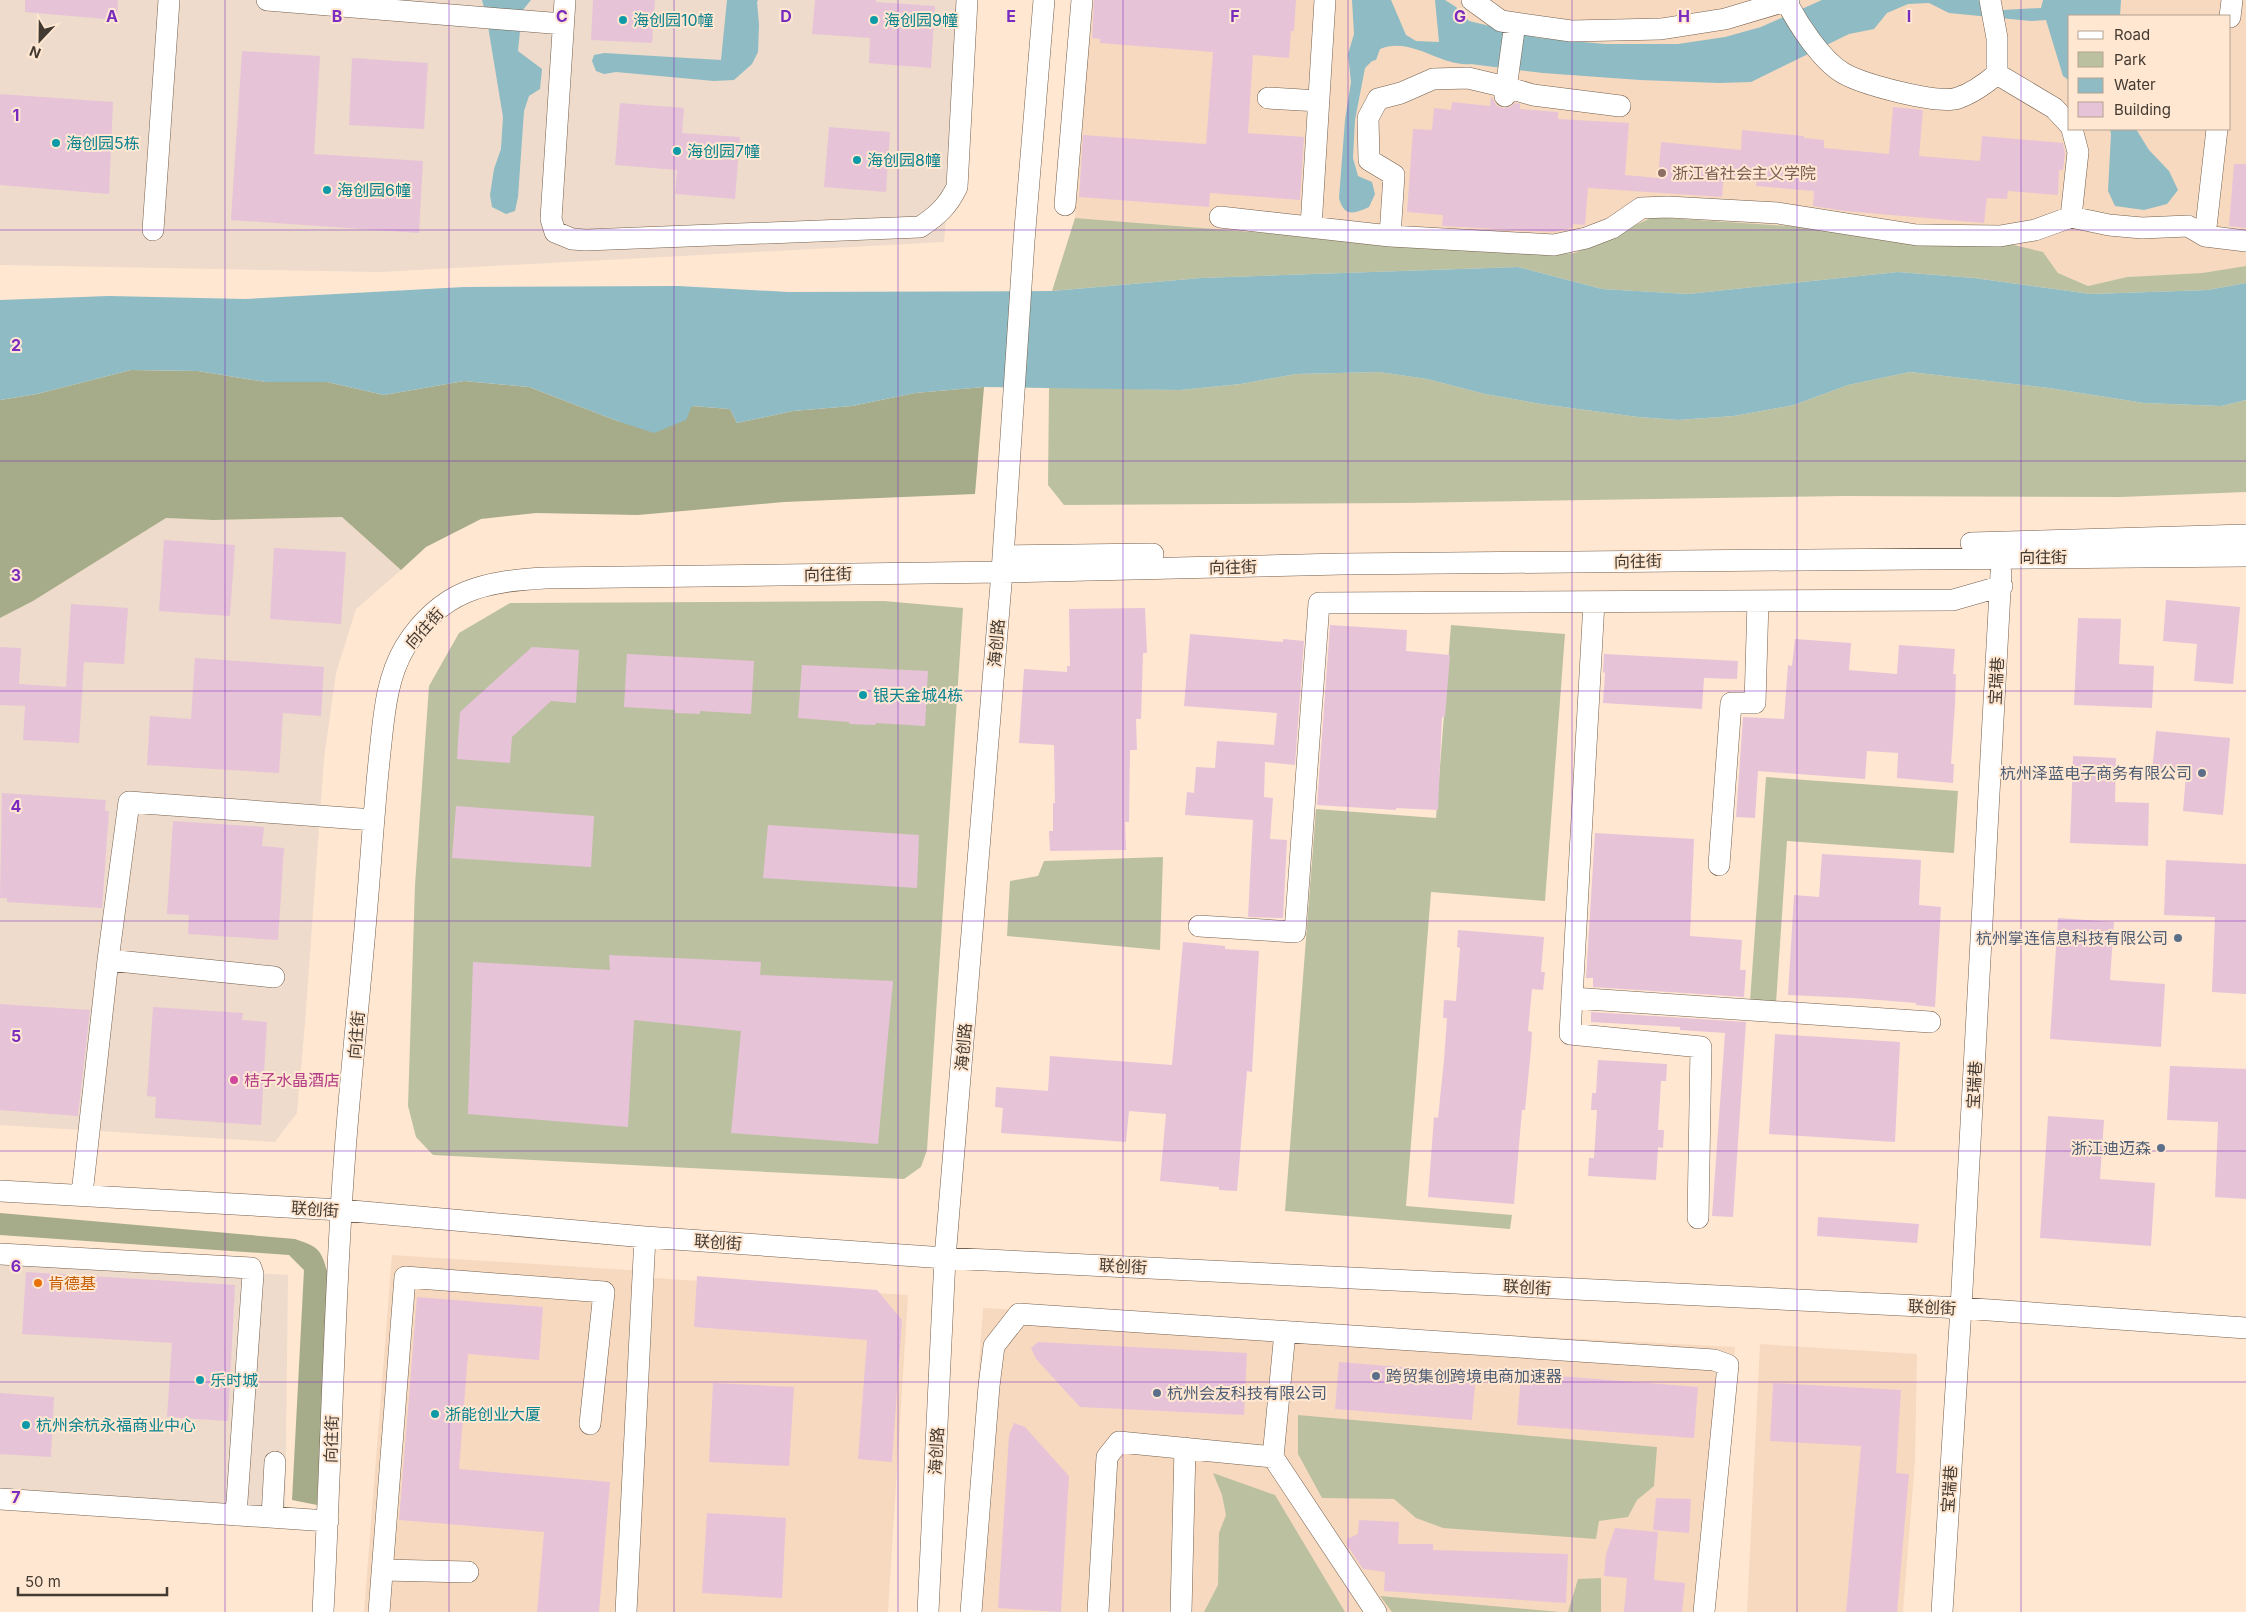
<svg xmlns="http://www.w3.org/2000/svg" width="2246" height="1612" font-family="Inter,'Noto Sans SC',sans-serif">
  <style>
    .commercial { fill: #eedbcb }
    .built { fill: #f7d9bf; fill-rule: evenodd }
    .green { fill: #bbc1a0 }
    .forest { fill: #a6ac89 }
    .water { fill: #8ebbc4 }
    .building { fill: #e7c3d8 }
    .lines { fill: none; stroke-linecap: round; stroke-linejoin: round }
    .minor-casing { stroke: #735f4d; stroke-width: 22 }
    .minor { stroke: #fff; stroke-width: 21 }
    .grid { fill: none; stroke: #7b2cbf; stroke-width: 1; stroke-opacity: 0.55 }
    .culture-dot { fill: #0f9aa8; stroke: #ffe7d2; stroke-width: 2 }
    .education-dot { fill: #8d6e63; stroke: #ffe7d2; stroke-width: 2 }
    .service-dot { fill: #5c6f8a; stroke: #ffe7d2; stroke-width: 2 }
    .hotel-dot { fill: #d1479c; stroke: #ffe7d2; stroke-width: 2 }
    .food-dot { fill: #e8710a; stroke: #ffe7d2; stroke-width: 2 }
    .labels { text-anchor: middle; stroke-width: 4; stroke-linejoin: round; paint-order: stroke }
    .culture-label { font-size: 16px; fill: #0d838f; stroke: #ffe7d2; text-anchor: start }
    .education-label { font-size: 16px; fill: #785e54; stroke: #ffe7d2; text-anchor: start }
    .street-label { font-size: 16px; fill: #433a31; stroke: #ffe7d2 }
    .service-label { font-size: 16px; fill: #4e5e75; stroke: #ffe7d2; text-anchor: end }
    .hotel-label { font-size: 16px; fill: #b23c85; stroke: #ffe7d2; text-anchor: start }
    .food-label { font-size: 16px; fill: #c56008; stroke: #ffe7d2; text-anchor: start }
    .grid-label { font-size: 16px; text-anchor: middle; font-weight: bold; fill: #7b2cbf; stroke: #ffe7d2; stroke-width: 4; stroke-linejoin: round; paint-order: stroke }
  </style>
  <rect width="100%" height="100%" fill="#ffe7d2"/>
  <!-- commercial -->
  <path class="commercial" d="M0 0H963L944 242 380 272 0 265Z
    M342 517 401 570 356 609 336 673 324 759 305 1023 297 1113 275 1142 0 1125V618L33 601 166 518 213 520Z
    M0 1258 288 1275 285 1527 0 1505Z"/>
  <!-- built -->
  <path class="built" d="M1088 0H2246V266L2202 273 2127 277 2088 286 2058 273 2043 252 1789 226 1653 217 1575 253 1544 255 1075 218ZM2070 16H2230V129H2070Z
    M392 1255 645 1271 619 1612H364Z
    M654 1278 908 1295 888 1612H636Z
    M983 1308 1735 1347 1710 1612H962Z
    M1760 1344 1917 1354 1915 1460 1903 1612H1747Z"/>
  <!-- green -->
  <path class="green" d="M1653 217 1789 226 1874 236 2005 243 2043 252 2058 273 2088 286 2127 277 2202 273 2246 266V283L2208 290 2091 294 1974 278 1898 272 1688 294 1602 289 1518 267 1201 278 1052 291 1075 218 1544 255 1575 253Z
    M1379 372 1427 379 1485 394 1541 404 1638 417 1678 420 1734 416 1794 405 1848 385 1910 372 2049 388 2144 403 2221 406 2246 400V492L2121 497 1843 496 1404 503 1064 505 1048 485 1049 387 1180 390 1241 384 1296 374Z
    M884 601 963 608 927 1150 921 1167 904 1179 433 1155 416 1137 408 1106 415 885 429 686 459 633 510 603Z
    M1451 625 1565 634 1545 901 1431 892 1406 1206 1512 1215 1510 1229 1285 1211 1316 809 1436 818Z
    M1766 777 1958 791 1954 853 1787 841 1776 1003 1750 1001Z
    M1163 857 1160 950 1007 936 1010 881 1038 876 1044 861Z
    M1298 1415 1657 1447 1654 1486 1637 1500 1628 1517 1599 1521 1596 1539 1443 1528 1416 1518 1394 1499 1322 1498 1298 1454Z
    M1213 1473 1275 1495 1345 1612H1204L1218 1585 1219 1533 1226 1515 1222 1495Z
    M1601 1578V1612H1568L1578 1579Z
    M1380 1596 1560 1612H1392Z"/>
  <!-- forest -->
  <path class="forest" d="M131 370 198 371 266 382H327L384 395 464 381 529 387 620 422 692 406 730 409 737 423 793 411 852 406 915 393 984 387 975 494 784 502 638 515 536 513 481 519 426 547 401 570 342 517 213 520 166 518 33 601 0 618V400L37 394Z
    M0 1213 295 1239C319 1247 321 1249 328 1274L317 1505 292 1500 304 1270 289 1255 0 1235Z"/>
  <!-- water -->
  <path class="water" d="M482 0H531L522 11 518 51 542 69 540 89 529 96 524 111 518 197 515 211 506 214 492 207 490 195 494 169 501 149 503 117 486 14Z
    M727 0H758L757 2 759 25 758 52 752 64 734 80 714 81 616 72 604 74 596 71 592 61 594 55 604 53 721 60Z
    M1352 0H1391L1406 35 1416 41 1439 42 1435 0H1445L1456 7 1469 21 1539 38 1605 44H1678L1725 37 1761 27 1822 0H1978L2002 10 2041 8 2043 0H2121L2120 16H2070V81L2063 76 2046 20 2031 21 1949 13 1929 3 1908 4 1887 13 1874 29 1849 34 1751 82 1719 83 1640 80 1543 73 1471 64C1440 67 1412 36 1380 49L1376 60 1372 61 1365 68 1355 120 1353 158 1358 176 1372 182 1375 194 1369 207C1354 214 1344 217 1339 198L1345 120 1351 82 1348 54 1354 34Z
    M2110 129H2136L2149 150 2169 171 2178 190 2167 204 2144 210 2115 206 2108 191 2111 134Z
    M1518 267 1602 289 1688 294 1898 272 1974 278 2091 294 2208 290 2246 283V400L2221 406 2144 403 2049 388 1910 372 1848 385 1794 405 1734 416 1678 420 1638 417 1541 404 1485 394 1427 379 1379 372 1296 374 1241 384 1180 390 984 387 915 393 852 406 793 411 737 423 730 409 692 406 686 420 654 433 620 422 529 387 464 381 384 395 327 382H266L198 371 131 370 37 394 0 400V300L109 296 245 299 464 287 678 286 788 292 1052 291 1201 278Z"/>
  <!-- building -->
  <path class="building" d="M25 0H118L117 20 25 12Z
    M593 0H655L652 43 591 40Z
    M815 0H876V2L935 6 931 68 869 63 870 38 812 34Z
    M1094 0H1296L1294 31H1291L1289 58 1253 55 1248 133 1304 137 1300 200 1210 193 1209 207 1079 197 1083 135 1206 144 1213 52 1100 43V39L1092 38Z
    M242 51 320 56 314 154 423 161 419 233 231 220Z
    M352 58 428 63 424 129 349 125Z
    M0 94 113 102 109 194 0 185Z
    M1491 96 1497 106 1503 108 1510 107 1515 103 1520 104V109L1558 112V119L1629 123 1625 175 1658 178 1661 142 1741 150 1742 130 1804 136V138L1824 140V148L1889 154 1893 107 1923 110 1919 156 1980 161 1982 136 2063 143 2065 153 2063 170H2059L2058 195 2008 191 2007 199 1987 198 1984 223 1845 211 1813 206 1814 191 1756 186 1757 178 1724 175 1722 197 1588 188 1585 225 1573 224 1572 228 1553 232 1442 226 1443 215 1407 212 1413 129 1432 130 1434 108 1451 110 1452 102 1490 106Z
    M620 103 684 108 682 133 740 137 735 199 675 194 677 170 615 165Z
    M829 127 890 132 886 192 824 187Z
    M2234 164H2246V228L2229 226Z
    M164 540 235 545 230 616 159 611Z
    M274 548 346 552 341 624 270 619Z
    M2166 600 2240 607 2233 684 2194 681 2197 644 2163 641Z
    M71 604 128 608 124 664 84 662 79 743 23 740 25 706 0 705V647L21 648 19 684 66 687Z
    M1145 608 1147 653H1143L1141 719H1136L1137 750H1130L1129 822H1125L1126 850 1050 851 1049 831H1053V803H1055L1054 745 1019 743 1024 669 1067 672V666H1070L1069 609Z
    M2078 618 2121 619 2119 664 2154 666 2152 708 2074 705Z
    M1330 625 1407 630 1406 651 1450 655 1445 717H1442L1438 810 1396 808V810L1317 805Z
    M1190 634 1283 642V639L1304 641 1295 765 1265 762 1264 797 1273 798 1270 839 1287 840 1283 918 1248 917 1253 820 1185 815 1187 792 1194 793 1196 767 1215 768 1217 741 1274 745 1277 713 1184 706Z
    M1795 639 1851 643 1849 670 1897 674 1899 645 1955 649 1953 674H1956L1955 704 1951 764H1954L1953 783 1897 778 1898 753 1867 751 1865 779 1758 771 1755 818 1736 817 1743 717 1784 719 1788 665 1792 666Z
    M532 647 579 650 576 703 551 701 512 737 510 763 457 759 460 712Z
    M627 654 754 661 751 714 700 711V714L675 713V710L624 707Z
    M1604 654 1738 661 1737 679 1704 678 1702 709 1603 703 1605 673 1603 672Z
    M195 658 324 667 321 716 283 713 279 773 147 765 150 716 191 719Z
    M802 665 928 671 925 726 876 723 875 725 850 724 849 722 798 718Z
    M2156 731 2230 738 2223 815 2183 811 2186 775 2152 771Z
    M2073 756 2116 758 2115 802 2149 803 2148 846 2070 843Z
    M2 793 106 800 105 811H109L102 908 7 902V898H0Z
    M456 806 594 816 591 867 452 858Z
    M173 821 264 827 262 846 284 848 278 940 188 934 189 915 167 914Z
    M768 825 919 835 917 888 763 878Z
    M1595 833 1694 839 1690 936 1742 940 1740 970H1746L1744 997 1593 987V978H1586Z
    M1822 854 1921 860 1919 905 1941 907 1935 1007 1916 1005V1003L1854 998 1788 995 1794 895 1819 897Z
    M2166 860 2246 864V994L2212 992 2215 917 2164 915Z
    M2058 918 2114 922 2110 980 2165 984 2161 1047 2050 1039Z
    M1458 930 1544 937 1541 972H1545L1543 990 1532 989 1528 1031 1532 1032 1531 1049 1525 1110H1522L1514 1204 1428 1197 1434 1117 1438 1118 1444 1060 1447 1018H1443L1444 1000 1456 1001 1460 948 1457 947Z
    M1183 942 1225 946V949L1259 951 1252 1072 1247 1071 1237 1191 1219 1190V1187L1160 1181 1166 1114 1129 1111 1126 1142 1001 1133 1003 1108 995 1107 996 1087 1048 1091 1050 1056 1172 1065Z
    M609 955 761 962 760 975 893 981 878 1144 731 1133 741 1031 634 1020 628 1127 468 1114 473 962 610 970Z
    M0 1004 90 1010 78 1116 0 1110Z
    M153 1007 243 1013 242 1020 267 1022 261 1125 155 1118 156 1097 147 1096Z
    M1591 1012 1746 1022 1733 1217 1712 1216 1725 1033 1680 1030V1027L1591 1022Z
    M1775 1034 1900 1042 1895 1142 1769 1134Z
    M1598 1060 1667 1064 1666 1081H1661L1658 1130H1664L1663 1148 1658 1147 1656 1180 1588 1176 1589 1158H1594L1597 1110H1591L1592 1093H1596Z
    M2170 1066 2246 1069V1199L2215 1197 2218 1122 2167 1120Z
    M2048 1116 2104 1120 2100 1179 2155 1183 2151 1246 2040 1238Z
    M1818 1217 1919 1224 1917 1243 1817 1236Z
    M26 1272 235 1285 228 1421 167 1417 172 1343 22 1334Z
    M697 1276 877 1290 902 1320 892 1462 858 1459 867 1340 694 1327Z
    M417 1297 543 1307 539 1360 468 1354 459 1469 610 1482 599 1612H537L544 1532 399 1520Z
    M1038 1342 1247 1353 1244 1415 1080 1407 1036 1359 1031 1348Z
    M1339 1362 1476 1373 1472 1420 1335 1409Z
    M1521 1373 1698 1387 1694 1438 1517 1425Z
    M713 1383 794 1387 789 1466 709 1462Z
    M1773 1383 1901 1390 1896 1473 1909 1474 1897 1612H1846L1861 1446 1770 1441Z
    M0 1393 54 1397 51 1457 0 1454Z
    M1014 1423 1025 1427 1069 1476 1061 1612 998 1608 1009 1435Z
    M1656 1498 1691 1499 1689 1533 1653 1530Z
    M707 1513 786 1518 782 1598 702 1593Z
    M1359 1520 1399 1522 1398 1544H1433V1550L1568 1554 1566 1603 1384 1591 1385 1572 1363 1569 1347 1545V1539L1358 1534Z
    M1615 1528 1658 1532 1654 1580 1685 1583 1682 1612H1624L1627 1578 1604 1576 1606 1554Z"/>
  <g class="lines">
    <!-- minor casing -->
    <g class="minor-casing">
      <path id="minor" d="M267 0 563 24
        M565 0 551 219 555 232 572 239 586 240 920 227C937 216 948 206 957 187L967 0
        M1472 0 1501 21 1571 31 1661 29 1725 19 1789 0
        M1786 1C1798 24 1821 60 1843 73 1862 84 1938 105 1958 98 1973 93 1985 84 1997 74V38L1990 0
        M2230 17 2232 0
        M1997 74 2054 108 2070 125
        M1505 96 1515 23
        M1268 98 1319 101
        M1065 205 1082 0
        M1220 217 1390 236 1554 245 1586 238 1612 228 1641 208 1668 207 1778 213 1917 235 2000 236 2035 230 2071 217 2109 225 2142 228 2188 226 2205 236 2246 241
        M2071 217 2078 152 2072 129
        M1311 227 1325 0
        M153 230 169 0
        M1390 236 1394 175 1369 160 1368 118 1378 99 1401 93 1433 79 1468 78 1506 87 1533 95 1620 106
        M2205 236 2217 129
        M1971 543 2246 535
        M1003 556 1153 554
        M1594 602 1570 1034 1701 1047 1698 1218
        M1719 865 1731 703H1755L1758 601
        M1199 926 1295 932 1319 603 1953 600 2002 586
        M108 960 274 977
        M1572 998 1930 1022
        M0 1191 341 1210 645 1237 945 1258 1961 1308 2246 1328
        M82 1194 108 960 129 802 374 820
        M0 1254 251 1268 253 1274 236 1515
        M1285 1332 1273 1457 1376 1612
        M0 1499 328 1521
        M272 1517 275 1462
        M384 1570 468 1572
        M323 1612C330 1479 333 1346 341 1213 346 1114 358 1015 366 917 371 862 374 807 380 752 384 716 386 679 405 647 441 590 484 581 546 578L1002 572 1342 564 2246 556
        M379 1612 405 1277 604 1292 590 1424
        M626 1612 645 1237
        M928 1612 945 1258 1002 572 1024 241 1044 0
        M971 1612 989 1386 994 1346 1019 1314 1714 1360 1728 1365 1704 1612
        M1098 1612 1107 1457 1119 1442 1273 1457
        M1181 1612 1185 1448
        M1942 1612 1961 1308 2001 573"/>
    </g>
    <!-- minor -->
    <use href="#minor" class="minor"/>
  </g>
  <!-- grid -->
  <path class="grid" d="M225 0V1612M449 0V1612M674 0V1612M898 0V1612M1123 0V1612M1348 0V1612M1572 0V1612M1797 0V1612M2021 0V1612M0 230H2246M0 461H2246M0 691H2246M0 921H2246M0 1151H2246M0 1382H2246"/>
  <!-- markers -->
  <g class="culture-dot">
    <circle cx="623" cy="20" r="5"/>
    <circle cx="874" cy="20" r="5"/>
    <circle cx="56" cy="143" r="5"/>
    <circle cx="677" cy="151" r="5"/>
    <circle cx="857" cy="160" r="5"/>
    <circle cx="327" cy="190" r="5"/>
    <circle cx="863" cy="695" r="5"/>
    <circle cx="200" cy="1380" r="5"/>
    <circle cx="435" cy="1414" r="5"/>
    <circle cx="26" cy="1425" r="5"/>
  </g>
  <circle class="education-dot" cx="1662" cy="173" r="5"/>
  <g class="service-dot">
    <circle cx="2202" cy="773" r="5"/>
    <circle cx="2178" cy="938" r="5"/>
    <circle cx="2161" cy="1148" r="5"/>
    <circle cx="1376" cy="1376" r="5"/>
    <circle cx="1157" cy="1393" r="5"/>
  </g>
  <circle class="hotel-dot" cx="234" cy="1080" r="5"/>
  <circle class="food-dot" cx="38" cy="1283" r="5"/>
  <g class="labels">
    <!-- culture labels -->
    <g class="culture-label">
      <text x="633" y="26">海创园10幢</text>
      <text x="884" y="26">海创园9幢</text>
      <text x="66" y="149">海创园5栋</text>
      <text x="687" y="157">海创园7幢</text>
      <text x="867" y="166">海创园8幢</text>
      <text x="337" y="196">海创园6幢</text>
      <text x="873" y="701">银天金城4栋</text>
      <text x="210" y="1386">乐时城</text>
      <text x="445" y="1420">浙能创业大厦</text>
      <text x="36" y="1431">杭州余杭永福商业中心</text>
    </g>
    <!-- education labels -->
    <g class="education-label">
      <text x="1672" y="179">浙江省社会主义学院</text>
    </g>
    <!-- street labels -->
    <g class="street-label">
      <text x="2043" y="563">向往街</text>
      <text transform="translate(1638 561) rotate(-1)" y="6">向往街</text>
      <text transform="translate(1233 567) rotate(-1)" y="6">向往街</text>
      <text transform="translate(828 574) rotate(-1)" y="6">向往街</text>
      <text transform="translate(424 628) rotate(-48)" y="6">向往街</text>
      <text transform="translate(996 643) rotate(-85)" y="6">海创路</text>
      <text transform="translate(1996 681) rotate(-87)" y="6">宝瑞巷</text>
      <text transform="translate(356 1035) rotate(-85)" y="6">向往街</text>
      <text transform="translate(963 1047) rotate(-85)" y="6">海创路</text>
      <text transform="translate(1974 1085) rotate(-87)" y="6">宝瑞巷</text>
      <text transform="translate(315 1209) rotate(4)" y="6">联创街</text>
      <text transform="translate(718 1242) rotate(4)" y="6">联创街</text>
      <text transform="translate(1123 1266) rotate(3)" y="6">联创街</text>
      <text transform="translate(1527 1287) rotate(3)" y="6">联创街</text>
      <text transform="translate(1932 1307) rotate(3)" y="6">联创街</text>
      <text transform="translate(331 1439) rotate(-88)" y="6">向往街</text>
      <text transform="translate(936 1451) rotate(-87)" y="6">海创路</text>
      <text transform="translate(1949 1489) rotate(-86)" y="6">宝瑞巷</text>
    </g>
    <!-- service labels -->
    <g class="service-label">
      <text x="2192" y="779">杭州泽蓝电子商务有限公司</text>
      <text x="2168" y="944">杭州掌连信息科技有限公司</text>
      <text x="2151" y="1154">浙江迪迈森</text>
      <text x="1386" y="1382" text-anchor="start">跨贸集创跨境电商加速器</text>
      <text x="1167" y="1399" text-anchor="start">杭州会友科技有限公司</text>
    </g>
    <!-- hotel labels -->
    <g class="hotel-label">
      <text x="244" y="1086">桔子水晶酒店</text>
    </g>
    <!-- food labels -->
    <g class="food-label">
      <text x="48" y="1289">肯德基</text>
    </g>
  </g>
  <g class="grid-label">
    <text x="112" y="22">A</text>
    <text x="337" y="22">B</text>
    <text x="562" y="22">C</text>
    <text x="786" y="22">D</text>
    <text x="1011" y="22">E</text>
    <text x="1235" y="22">F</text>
    <text x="1460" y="22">G</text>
    <text x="1684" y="22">H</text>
    <text x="1909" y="22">I</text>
    <text x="16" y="121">1</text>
    <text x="16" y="351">2</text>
    <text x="16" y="581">3</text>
    <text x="16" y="812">4</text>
    <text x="16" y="1042">5</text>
    <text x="16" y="1272">6</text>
    <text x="16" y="1503">7</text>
  </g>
  <!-- legend -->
  <rect x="2068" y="15" width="162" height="115" fill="#ffe7d2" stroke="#b4a292"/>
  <rect x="2078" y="31" width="25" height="8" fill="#ffffff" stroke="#b4a292"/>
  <text x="2114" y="40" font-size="15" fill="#433a31">Road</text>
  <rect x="2078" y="52" width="25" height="15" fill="#bbc1a0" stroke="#b4a292"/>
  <text x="2114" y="65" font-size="15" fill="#433a31">Park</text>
  <rect x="2078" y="78" width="25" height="15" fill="#8ebbc4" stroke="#b4a292"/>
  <text x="2114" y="90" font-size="15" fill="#433a31">Water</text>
  <rect x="2078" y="102" width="25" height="15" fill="#e7c3d8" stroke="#b4a292"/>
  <text x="2114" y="115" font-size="15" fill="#433a31">Building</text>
  <!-- north arrow -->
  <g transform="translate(40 40) rotate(202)" stroke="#ffe7d2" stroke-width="4" paint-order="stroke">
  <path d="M0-4L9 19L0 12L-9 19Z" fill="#433a31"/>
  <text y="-8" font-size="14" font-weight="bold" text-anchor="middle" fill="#433a31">N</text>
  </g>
  <!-- scale -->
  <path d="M18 1587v8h149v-8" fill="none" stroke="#433a31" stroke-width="2.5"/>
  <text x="25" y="1587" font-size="15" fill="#433a31" stroke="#ffe7d2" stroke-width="4" paint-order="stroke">50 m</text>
</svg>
